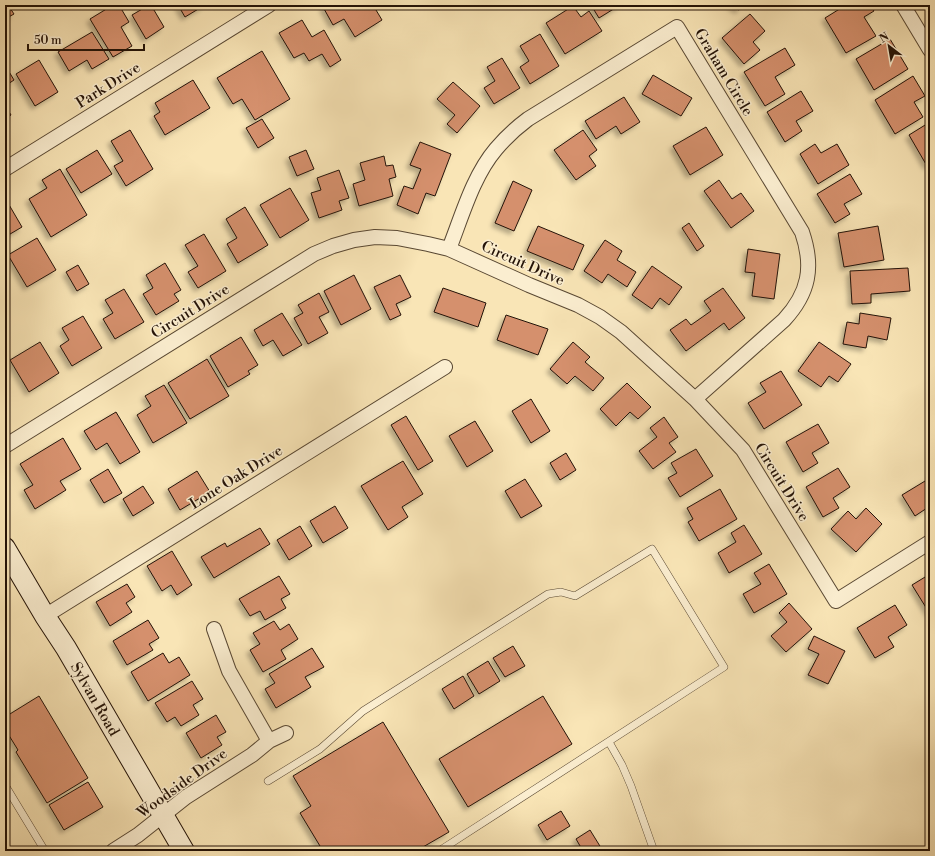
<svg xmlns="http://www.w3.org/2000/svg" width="935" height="856" font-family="'Libre Bodoni',serif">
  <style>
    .building { fill: #d5906d; stroke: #241307; filter: url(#shadow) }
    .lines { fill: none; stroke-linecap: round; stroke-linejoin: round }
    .service-casing { stroke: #594833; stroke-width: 8 }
    .minor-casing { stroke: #594833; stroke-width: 16 }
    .secondary-casing { stroke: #241307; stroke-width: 22 }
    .service { stroke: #fbeed0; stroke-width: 7 }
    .minor { stroke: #fbeed0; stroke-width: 14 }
    .secondary { stroke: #fbeed0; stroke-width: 20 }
    .labels { text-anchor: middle; stroke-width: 3; stroke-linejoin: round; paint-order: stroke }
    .street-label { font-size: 15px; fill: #241307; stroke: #fbeed0 }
  </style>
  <defs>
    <filter id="shadow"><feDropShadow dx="-3.5" dy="3.5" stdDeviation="2" flood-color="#0004"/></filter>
  </defs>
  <rect width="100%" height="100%" fill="#f9e5b6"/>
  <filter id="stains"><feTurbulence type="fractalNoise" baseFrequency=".005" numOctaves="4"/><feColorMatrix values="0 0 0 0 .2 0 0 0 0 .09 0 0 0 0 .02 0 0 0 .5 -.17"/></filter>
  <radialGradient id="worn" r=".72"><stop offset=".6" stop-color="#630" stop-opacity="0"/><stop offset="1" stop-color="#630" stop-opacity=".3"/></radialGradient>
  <!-- building -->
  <path class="building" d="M5 5H8L14 14 5 19Z
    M113 5H119L129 22 121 27 132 46 113 57 90 19Z
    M149 5H151L164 27 146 39 132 15Z
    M178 5H205L185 17Z
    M326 5H373L382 20 355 37 344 19 333 25 323 7Z
    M591 5H620L599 18Z
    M730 5H742L739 10Z
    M846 5H870L874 11 864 17 876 36 846 53 825 18Z
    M573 6 581 17 589 11 602 31 565 54 546 23Z
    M750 14 765 31 753 42 760 50 744 64 722 38Z
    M302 20 312 37 324 30 341 60 330 67 322 54 309 61 304 53 294 58 279 33Z
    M92 32 109 59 92 69 87 60 69 71 58 52Z
    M540 34 559 66 530 84 520 67 529 61 520 46Z
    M890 39 908 69 874 90 856 59Z
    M785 48 795 65 775 77 785 94 765 106 744 72Z
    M262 51 290 99 255 120 242 99 233 104 217 78Z
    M502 58 520 88 494 104 484 88 495 81 487 67Z
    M39 60 58 92 35 106 16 74Z
    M5 65 14 80 5 86Z
    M653 75 692 98 681 116 642 94Z
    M913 76 925 96 914 102 923 117 895 134 875 100Z
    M193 80 210 108 165 135 154 116 160 112 155 103Z
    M453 82 480 106 457 133 447 124 455 115 437 99Z
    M801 91 813 111 796 121 802 131 785 142 767 112Z
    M624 97 640 122 621 134 616 126 596 139 585 121Z
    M5 105 11 115 5 119Z
    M262 119 274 138 258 148 246 128Z
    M930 122V164L927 166 909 135Z
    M706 127 723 155 690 175 673 146Z
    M130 130 153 169 126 186 114 166 123 161 111 141Z
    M583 130 597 150 589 156 596 166 576 180 554 150Z
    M420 142 451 154 435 196 426 193 418 214 397 205 404 186 413 189 421 169 410 165Z
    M815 144 821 153 837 144 849 165 818 184 800 154Z
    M97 150 112 174 81 193 66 169Z
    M306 150 314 169 297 176 289 157Z
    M384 156 386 166 393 165 396 177 389 179 393 196 359 206 353 184 365 180 360 163Z
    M60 169 87 215 51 237 29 199 47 188 42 180Z
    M339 170 349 198 339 201 342 210 319 218 311 193 321 190 317 178Z
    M850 174 862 194 844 204 850 214 835 223 817 194Z
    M719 180 732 199 741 193 754 211 731 228 704 191Z
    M513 181 532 190 514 231 495 223Z
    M290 188 309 220 280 238 260 205Z
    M8 203 22 227 5 237V204Z
    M245 207 268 245 238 263 227 244 237 238 226 219Z
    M689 223 704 246 697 251 682 228Z
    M538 226 584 245 573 270 527 251Z
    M878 226 884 260 844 267 838 233Z
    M204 234 226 271 198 288 188 272 198 266 185 245Z
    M37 238 56 270 27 287 8 255Z
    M605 240 622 251 617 260 636 272 627 287 608 274 602 283 584 271Z
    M748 249 780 254 774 299 752 296 755 273 745 272Z
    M165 263 181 290 174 294 179 301 156 315 143 294 153 288 146 275Z
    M78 265 89 284 77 291 66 272Z
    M652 266 682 287 669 305 660 298 652 309 632 295Z
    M908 268 910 291 871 294V303L852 304 850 271Z
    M354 275 371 309 341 325 324 291Z
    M400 275 411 297 396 304 401 315 390 320 374 287Z
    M443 288 486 303 478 327 434 312Z
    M723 288 745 318 729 330 724 323 686 351 670 330 686 319 691 325 711 311 704 301Z
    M124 289 144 322 115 339 103 319 113 313 105 300Z
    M319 293 329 312 319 317 328 333 308 344 294 318 303 313 298 305Z
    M282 313 302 345 283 356 273 340 263 346 254 330Z
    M860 313 891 318 887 340 868 336 866 348 843 344 847 322 859 324Z
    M506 315 548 329 538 355 497 340Z
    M83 316 102 348 72 366 60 346 69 340 62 328Z
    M241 337 258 365 248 371 250 374 228 387 210 356Z
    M40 342 59 373 29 392 10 360Z
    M573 342 590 357 585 362 604 378 593 391 575 376 567 384 550 369Z
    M819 342 851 364 838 382 829 376 821 387 798 371Z
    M207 359 229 396 190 419 168 383Z
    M781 371 802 405 764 429 748 403 766 392 760 383Z
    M627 383 651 407 638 419 630 412 616 426 600 409Z
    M164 385 187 423 153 443 137 415 151 406 145 396Z
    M5 399 9 406 5 408Z
    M531 399 550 431 531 443 512 411Z
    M116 412 140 452 120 464 107 443 96 450 84 431Z
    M406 416 433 461 418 470 391 425Z
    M664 417 678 437 669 443 676 452 653 469 639 451 657 437 650 428Z
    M475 421 493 451 467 467 449 436Z
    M818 424 829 443 812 453 818 463 803 472 786 442Z
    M63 438 81 469 60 481 66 490 35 509 24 490 33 485 20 464Z
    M696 449 713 476 680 497 668 478 677 473 671 463Z
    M566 453 576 470 560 480 550 463Z
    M403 461 423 494 402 507 408 517 388 530 361 486Z
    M838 468 850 487 833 498 839 508 823 517 806 487Z
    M108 469 122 493 104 503 90 480Z
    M197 471 210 492 180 510 168 489Z
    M930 478V506L915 516 902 495Z
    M525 479 542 506 521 518 505 491Z
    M143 486 154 503 133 516 123 499Z
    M720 489 737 519 699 541 688 522 693 519 687 508Z
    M335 506 348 528 323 543 310 521Z
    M866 508 882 524 856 552 831 529 848 511 856 519Z
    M744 525 762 554 729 573 718 553 736 542 731 533Z
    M300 526 312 546 289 560 277 540Z
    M260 528 270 544 214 578 201 557 225 543 227 547Z
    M172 551 192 585 177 595 171 585 162 591 147 566Z
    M769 564 787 594 754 613 743 594 761 584 754 573Z
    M930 574V614L912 585Z
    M279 576 290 594 281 599 286 608 265 620 260 611 250 616 239 599Z
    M127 584 135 597 126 603 132 612 110 626 96 602Z
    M789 603 812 629 786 652 771 636 787 622 779 613Z
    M895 605 907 625 888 637 894 647 875 658 857 628Z
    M148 620 159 638 149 644 153 650 127 665 113 641Z
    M274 621 280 630 289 624 298 639 281 650 286 659 263 672 250 650 260 644 253 633Z
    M814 636 845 651 828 684 808 675 819 654 808 649Z
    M513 646 525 666 505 677 493 658Z
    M312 648 324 667 305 677 311 687 276 708 265 689 275 683 269 674Z
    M163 653 169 663 179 657 190 675 148 701 131 672Z
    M488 661 500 681 479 694 467 674Z
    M463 676 474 696 454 709 442 689Z
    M192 681 203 699 193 705 199 715 181 726 175 717 167 722 155 703Z
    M39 696 88 778 47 803 16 752 18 750 5 729V717Z
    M543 696 572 744 468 807 439 759Z
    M216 715 226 732 217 737 222 745 201 758 186 733Z
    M383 722 449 832 416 851H323L300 813 311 806 293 776Z
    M88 782 103 807 64 830 49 805Z
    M561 811 570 826 547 840 538 825Z
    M590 830 603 851H583L576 839Z"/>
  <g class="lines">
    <!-- service casing -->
    <g class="service-casing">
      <path id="service" d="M609 742 622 765 631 786 654 851
        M268 781 320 749 363 711 548 594 561 592 575 596 652 549 724 667 439 851
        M5 785 45 851"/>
    </g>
    <!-- minor casing -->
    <g class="minor-casing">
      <path id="minor" d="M903 5 930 50
        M5 169 269 5
        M449 249C462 216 473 176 496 149 506 137 516 128 528 119L677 27 802 232C814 267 809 293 784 320L695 399
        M5 446 314 254 333 246 354 240 375 237 397 238 428 244 449 249 529 285 578 305 600 317 621 332 695 399 743 450 836 601 930 542
        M45 616 445 367
        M214 629 229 671 269 741
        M113 851 138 835 186 797 252 755 269 741 286 733"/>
    </g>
    <!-- secondary casing -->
    <g class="secondary-casing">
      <path id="secondary" d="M5 548 45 616 66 648 184 851"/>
    </g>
    <!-- service -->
    <use href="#service" class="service"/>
    <!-- minor -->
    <use href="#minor" class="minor"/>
    <!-- secondary -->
    <use href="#secondary" class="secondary"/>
  </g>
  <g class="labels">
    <!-- street labels -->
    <g class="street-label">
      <text transform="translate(724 72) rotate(59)" y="5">Graham Circle</text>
      <text transform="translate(108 85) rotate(-32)" y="5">Park Drive</text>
      <text transform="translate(523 263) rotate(24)" y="5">Circuit Drive</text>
      <text transform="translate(190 311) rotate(-32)" y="5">Circuit Drive</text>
      <text transform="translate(236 477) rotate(-32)" y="5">Lone Oak Drive</text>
      <text transform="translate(782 482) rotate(58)" y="5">Circuit Drive</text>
      <text transform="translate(95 699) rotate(60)" y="5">Sylvan Road</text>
      <text transform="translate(182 783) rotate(-36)" y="5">Woodside Drive</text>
    </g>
  </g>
  <!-- margin -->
  <rect width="935" height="856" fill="none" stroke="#f9e5b6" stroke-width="20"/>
  <rect x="6" y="6" width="923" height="844" fill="none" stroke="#241307" stroke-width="2"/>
  <rect x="10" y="10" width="915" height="836" fill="none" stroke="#241307"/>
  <!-- north arrow -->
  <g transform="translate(889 46) rotate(329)" stroke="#fbeed0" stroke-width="3" paint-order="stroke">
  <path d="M0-3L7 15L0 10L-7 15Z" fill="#241307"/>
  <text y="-6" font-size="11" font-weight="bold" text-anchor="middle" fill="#241307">N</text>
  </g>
  <!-- scale -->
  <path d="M28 44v6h116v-6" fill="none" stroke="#241307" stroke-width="2"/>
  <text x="34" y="44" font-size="12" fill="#241307" stroke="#fbeed0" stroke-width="3" paint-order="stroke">50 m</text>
  <rect width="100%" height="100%" filter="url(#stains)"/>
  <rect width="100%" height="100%" fill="url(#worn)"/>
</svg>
